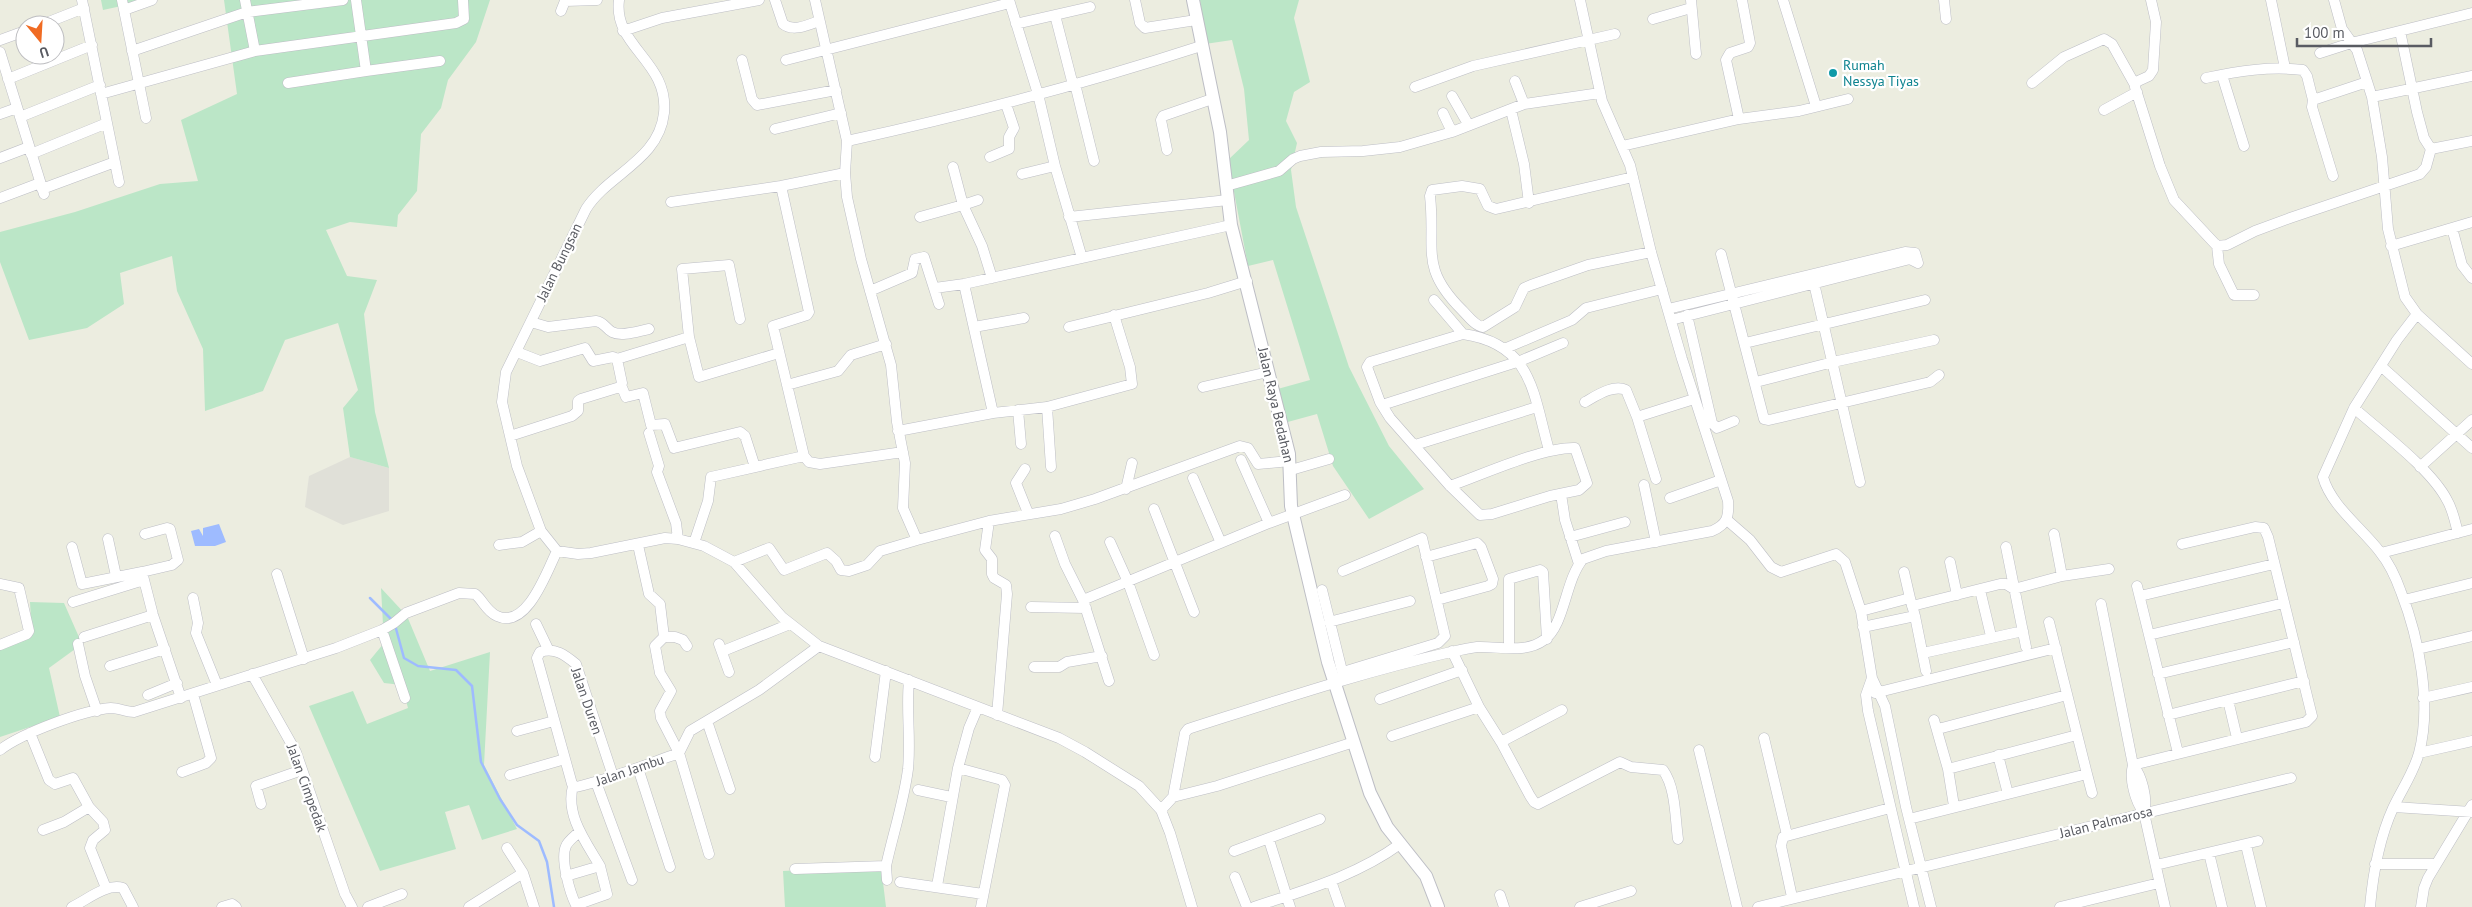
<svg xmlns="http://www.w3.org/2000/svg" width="2472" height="907" font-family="'PT Sans',sans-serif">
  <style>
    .industrial { fill: #e0e0d8 }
    .green { fill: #bbe6c7 }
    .water { fill: #9ebbff }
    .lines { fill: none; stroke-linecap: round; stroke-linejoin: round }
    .stream { stroke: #9ebbff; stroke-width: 2.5 }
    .minor-casing { stroke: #bdbec5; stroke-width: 11 }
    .tertiary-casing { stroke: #bdbec5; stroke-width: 14 }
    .minor { stroke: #fff; stroke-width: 10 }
    .tertiary { stroke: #fff; stroke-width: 12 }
    .culture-dot { fill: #0f9aa8; stroke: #fff; stroke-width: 2 }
    .labels { text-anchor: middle; stroke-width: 4.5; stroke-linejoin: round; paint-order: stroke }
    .culture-label { font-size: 14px; fill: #0d838f; stroke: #fff; text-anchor: start }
    .street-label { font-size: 14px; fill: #595b62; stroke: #fff }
  </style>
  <rect width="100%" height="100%" fill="#ecede0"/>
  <!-- industrial -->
  <path class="industrial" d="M350 457 389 468V511L343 525 305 507 309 476Z"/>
  <!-- green -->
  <path class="green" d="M101 0H149L103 10Z
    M224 0H490L476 42 448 80 441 108 421 134 417 191 398 215 397 227 350 222 326 230 347 276 377 280 364 314 375 412 389 468 350 457 343 408 358 390 338 323 285 340 263 391 205 411 203 349 177 291 172 256 120 273 124 304 87 328 29 340 0 262V232L75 212 160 184 198 181 181 120 237 94Z
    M1200 0H1299L1294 18 1310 82 1294 92 1286 121 1297 143 1291 170 1296 207 1349 367 1389 446 1424 489 1369 519 1333 466 1317 414 1284 423 1274 390 1310 380 1273 260 1248 266 1228 160 1249 140 1244 89 1232 40 1205 44Z
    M381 588 407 616 430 671 490 652 484 765 517 829 482 840 469 805 445 812 456 849 380 871 309 706 353 691 367 724 408 708 402 685 384 683 370 660 384 643Z
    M30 602 64 603 82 644 49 668 60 717 0 737V649L32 636Z
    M881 866 886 907H785L783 871Z"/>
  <!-- water -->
  <path class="water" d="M219 524 226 542 215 546H195L191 531 199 529 203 536V528Z"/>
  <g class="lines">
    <!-- stream -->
    <path class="stream" d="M370 598 392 620
      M395 625 404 658 418 666 456 670 472 686 481 762 500 799 517 825 539 841 547 862 554 907"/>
    <!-- minor casing -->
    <g class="minor-casing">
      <path id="minor" d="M82 0 119 182
        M122 0 146 118
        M356 0 366 71 440 61
        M775 0 783 24C793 32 808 25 819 21
        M815 0 847 141 845 173 847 197 861 259 891 365 897 422 905 463 903 508 917 540 989 521 1061 509 1095 499 1240 446 1248 448 1258 464 1290 461
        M1009 0 1038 94 1055 166 1082 258
        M1135 0 1140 23 1145 28 1196 20
        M1691 0 1696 54
        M1783 0 1816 106
        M1944 0 1946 19
        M2151 0 2156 22 2153 70 2149 76 2136 82 2135 87 2160 166 2174 200 2217 246 2227 245 2255 231 2290 218 2420 174 2426 167 2431 149 2472 141
        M2271 0 2285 68
        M2334 0 2342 29 2357 50 2372 97 2382 157 2388 229 2405 297 2417 314 2472 364
        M124 10 152 0
        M561 11 565 1 597 0
        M1055 15 1073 85
        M1653 19 1691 8
        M1016 24 1090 7
        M41 25 84 8
        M623 31 662 18 759 0
        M2400 31 2417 112 2424 138 2431 149
        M0 40 25 31
        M132 51 247 12 343 0
        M255 51 456 23 464 19 463 0
        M0 52 44 194
        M2320 53 2351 43 2472 13
        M742 60 752 99 757 105 836 90
        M786 60 1010 3
        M2222 75 2244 146
        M2206 78C2238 71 2270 66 2303 70L2307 76 2313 100 2367 82
        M8 79 92 45
        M1515 81 1524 104
        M288 83 366 71
        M2032 83 2064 57 2104 39 2112 44 2135 85
        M1075 84 1094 161
        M1415 87 1473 66 1615 34
        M101 94 255 51 245 0
        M1452 96 1468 124
        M2372 97 2472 76
        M2313 100 2312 107 2333 176
        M1511 110 1524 164 1529 203
        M2104 110 2137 92
        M1443 113 1452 132
        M0 114 17 108
        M20 117 100 85
        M1739 119 1799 111 1848 99
        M775 129 841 113
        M847 141C967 115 1084 84 1201 46
        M1622 146 1739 119 1726 60 1730 53 1748 47 1750 43 1742 0
        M1167 150 1161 120 1163 116 1212 99
        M31 154 107 123
        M990 157 1009 149V137L1014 128 1006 104
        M0 158 29 147
        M953 167 963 205 978 200
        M845 173 781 186 809 312 807 315 773 326 804 456 809 462 820 464 903 452
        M1022 174 1055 166
        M1633 177 1496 209 1488 206 1480 189 1462 186 1432 190 1430 196C1436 250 1419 267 1462 310 1468 316 1475 326 1483 327L1515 307 1524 288 1531 285 1588 265 1651 252
        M1226 186 1279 171 1293 159 1300 156 1321 152 1363 151 1400 147 1452 132 1524 104 1600 93
        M42 189 115 162
        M0 198 40 183
        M671 202 781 186
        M920 217 963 205 982 246 992 278
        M1069 217 1228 200
        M2452 228 2462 265 2472 278
        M2217 246 2219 264 2234 295H2254
        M2391 246 2472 222
        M1721 254 1764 419 1769 420 1930 382 1939 375
        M1813 279 1860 482
        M964 284 993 413
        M935 288 964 284 1231 225
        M870 291 912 273 915 259 924 257 939 304
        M1434 300 1463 334
        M1668 309 1905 252 1915 253 1918 263
        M1687 315 1712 423 1717 428 1734 421
        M740 319 729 265 682 269 689 337 699 377 779 353
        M1671 320 1910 259 1918 263
        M531 322 548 327 596 321C604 322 605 328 612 332 622 337 638 331 649 329
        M974 327 1024 318
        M1069 327 1208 293 1247 281
        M1745 343 1925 300
        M1504 349 1572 320 1586 308 1662 289
        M517 352 540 361 585 348 593 361 613 357 617 359
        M2382 367 2472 448
        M1756 382 1833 362 1934 340
        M621 385 626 397 643 393 651 425 665 424 674 448 740 432 745 436 755 467
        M787 385 838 371 851 355 886 344
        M1203 387 1268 372
        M1585 402C1596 396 1613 384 1626 390L1637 417 1694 399
        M1382 405 1520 361 1563 343
        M1047 407 1051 467
        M2354 408C2381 432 2431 469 2447 500 2453 510 2455 522 2458 533
        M1018 410 1021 444
        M1637 417 1656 479
        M898 431 993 413 1047 407 1132 384 1130 367 1114 315
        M649 433 659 466 657 472 676 523 678 539
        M510 436 572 416 578 411V401L581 399 620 387 622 383 617 359 689 337
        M1415 445 1537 407
        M1241 460 1269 523
        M2420 467 2472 420
        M1025 469 1016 483 1028 513
        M1291 470 1329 459
        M1193 478 1221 543
        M1644 485 1656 542
        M1450 486C1482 475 1542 447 1575 448L1587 483 1579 490 1550 496 1492 514 1480 515 1450 486 1390 418 1380 402 1367 367 1370 362 1463 334C1533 344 1533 394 1549 450
        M1126 489 1132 463
        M1561 494 1565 520 1579 564
        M1670 498 1721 480
        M1154 509 1194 612
        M1727 520 1750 540 1771 567 1781 572 1836 554 1845 562 1861 611 1872 678 1885 706 1906 807 1931 907
        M989 521 985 550 992 559V574L994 578 1006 585 1007 594 997 715
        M2054 534 2062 576
        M1055 536 1065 564 1083 600 1269 523 1345 495
        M1570 537 1625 522
        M108 539 116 576
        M1110 542 1128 582 1154 655
        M694 543 708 501 711 477 804 456
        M499 545 522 542 541 531
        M638 545 649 594 660 604 664 637
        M72 547 82 584 142 572 153 615 181 698
        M2006 547 2026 647
        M557 551 541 531 517 466 502 402 506 372 586 209C608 174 659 160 664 113 669 61 613 47 619 0
        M2381 553 2472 529
        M1426 557 1477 543 1481 547 1493 579 1492 584 1488 586 1437 600
        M734 562 769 548 784 570 827 553 836 561 841 570 849 571 867 565 880 551 917 540
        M1950 562 1957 595
        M142 572 172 565 178 560 170 529 167 528 145 534
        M1904 572 1910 598
        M277 574 304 659
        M0 584 19 588 29 631 27 634 0 645
        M2137 586 2178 753
        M1322 590 1344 679
        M1980 590 1991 636
        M2140 596 2274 564
        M193 598 198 623 196 633 217 685
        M1083 600 1109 681
        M2404 600 2472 583
        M73 602 144 580
        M2101 604 2133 765C2129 779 2135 801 2144 813L2165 907
        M1912 606 2000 584H2006L2014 589 2062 576 2109 569
        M1031 607 1086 608
        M1861 611 1910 598 1915 616 1863 627
        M1915 616 1926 671
        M1329 622 1410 601
        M536 624 548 649
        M382 630 405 698
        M2149 635 2284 603
        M84 637 153 615
        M78 644 85 676 97 711
        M719 644 729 672
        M687 646 683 640 675 637H664L655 646 660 673 671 691 660 711 661 718 679 753 709 854
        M1509 648V579L1540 570 1543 572 1547 639
        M2418 649 2472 636
        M723 651 790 624
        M1452 651 1479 707 1501 742 1562 710
        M1923 653 2023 631
        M110 666 165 649
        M1034 667H1059L1067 662 1102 656
        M1343 672 1438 643 1445 636 1422 538 1343 571
        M252 674 296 752 345 894 352 907
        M2158 674 2294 642
        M1872 678 1866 695 1868 711 1914 907
        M1875 693 2056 648
        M148 695 177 683
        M2423 698 2472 687
        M1380 699 1462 670
        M2228 700 2237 738
        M978 707 969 728 958 768 1002 780 1005 785 981 907
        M2168 715 2304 681
        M1934 720 1948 769 1954 806
        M707 721 730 789
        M1938 729 2067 695
        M517 731 554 721
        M30 733 49 780 55 784 73 778 89 807 103 822 105 830 93 840 90 848 106 888
        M1392 736 1479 707
        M1764 738 1787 835
        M1501 742 1530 796 1534 802 1538 804 1620 762 1631 767 1663 770C1676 788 1675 818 1678 839
        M0 750C22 733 84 710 111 708 119 708 126 712 134 712L336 648 382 630 394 623 406 613 459 593 475 594C483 600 486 611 497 616 527 630 547 571 557 551L578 554 591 553 665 538 678 539 704 546 734 562 782 617 819 646 1059 738 1085 752 1139 786 1161 810 1170 833 1192 907
        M1699 750 1737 907
        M2419 753 2472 741
        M1998 755 2008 794
        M875 757 886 671
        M2133 765 2306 722 2312 716 2268 537 2264 528 2255 527 2182 544
        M2133 765C2142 776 2148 799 2144 813
        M638 768 670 867
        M1948 769 2077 735
        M182 772 206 763 211 758 193 694
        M2087 774 2092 793
        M510 775 565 759
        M613 776 576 664C565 655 555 647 540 652L537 658 572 784 576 787C611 779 645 765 679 753L690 731 759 690 819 646
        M596 782 632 880
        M918 790 951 797
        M1173 797 1217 786 1354 742
        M261 804 256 786 302 770
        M2394 807 2472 812
        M1161 810 1173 797 1185 733 1188 729C1276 701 1362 672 1451 652 1460 650 1469 648 1477 647 1499 646 1525 654 1544 640 1565 625 1565 580 1583 559L1606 551 1712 531C1728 524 1729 516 1728 501L1682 359 1651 252 1630 165 1602 101 1580 0
        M1909 819 2087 774 2049 622
        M43 830 64 822 89 807
        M579 832C575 836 568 841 566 846 560 859 570 893 576 905L607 894 600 866
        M1269 840 1290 907
        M2246 845 2261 907
        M507 848 523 873 534 907
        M1234 851 1320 819
        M2209 853 2222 907
        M2375 864H2436
        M2156 865 2258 841
        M886 866C893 834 904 801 908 769 911 739 906 710 909 680
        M795 869 886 866 887 880
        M566 876 600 866C586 842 565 815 573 786
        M1235 877 1247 907
        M1331 881 1340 907
        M900 882 983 894
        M937 886 958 768
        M1500 895 1504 907
        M1792 897 1781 846 1783 837 1890 808
        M72 907C87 900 106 883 123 888L133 907
        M222 907 232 904 236 907
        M368 907 402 894
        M469 907 523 873
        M1254 907C1305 890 1356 876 1400 844
        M1580 907 1631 891
        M1758 907 2291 778
        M2060 907 2159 883
        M2370 907C2373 873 2379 839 2393 808 2402 789 2414 772 2419 753 2432 704 2419 638 2401 592 2396 578 2389 563 2380 552 2362 528 2331 506 2323 477L2354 408 2397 340 2417 314
        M2421 907 2424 888 2428 878 2472 805"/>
    </g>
    <!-- tertiary casing -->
    <g class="tertiary-casing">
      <path id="tertiary" d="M1193 0 1220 132 1231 225 1289 454 1291 506 1328 662 1370 793 1387 827 1426 876 1438 907"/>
    </g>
    <!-- minor -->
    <use href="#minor" class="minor"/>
    <!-- tertiary -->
    <use href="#tertiary" class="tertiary"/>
  </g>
  <!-- markers -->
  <circle class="culture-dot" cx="1833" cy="73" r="5"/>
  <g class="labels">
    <!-- culture labels -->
    <g class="culture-label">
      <text x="1843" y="70">Rumah<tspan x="1843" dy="16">Nessya Tiyas</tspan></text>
    </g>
    <!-- street labels -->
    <g class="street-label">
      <text transform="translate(559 262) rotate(-64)" y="5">Jalan Bungsan</text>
      <text transform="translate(1276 405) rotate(77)" y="5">Jalan Raya Bedahan</text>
      <text transform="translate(587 701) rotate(71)" y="5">Jalan Duren</text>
      <text transform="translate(630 770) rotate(-19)" y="5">Jalan Jambu</text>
      <text transform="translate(307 788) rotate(70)" y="5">Jalan Cimpedak</text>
      <text transform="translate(2106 822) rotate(-14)" y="5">Jalan Palmarosa</text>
    </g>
  </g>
  <!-- north arrow -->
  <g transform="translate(40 40) rotate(162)"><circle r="24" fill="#ffffff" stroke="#bdbdc0"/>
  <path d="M0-4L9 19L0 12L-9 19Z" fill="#f06b23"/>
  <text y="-8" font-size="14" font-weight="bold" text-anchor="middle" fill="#595b62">U</text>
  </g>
  <!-- scale -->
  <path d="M2297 38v8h134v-8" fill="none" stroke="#595b62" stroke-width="2.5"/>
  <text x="2304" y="38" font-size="15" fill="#595b62" stroke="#ffffff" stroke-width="4" paint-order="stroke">100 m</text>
</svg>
